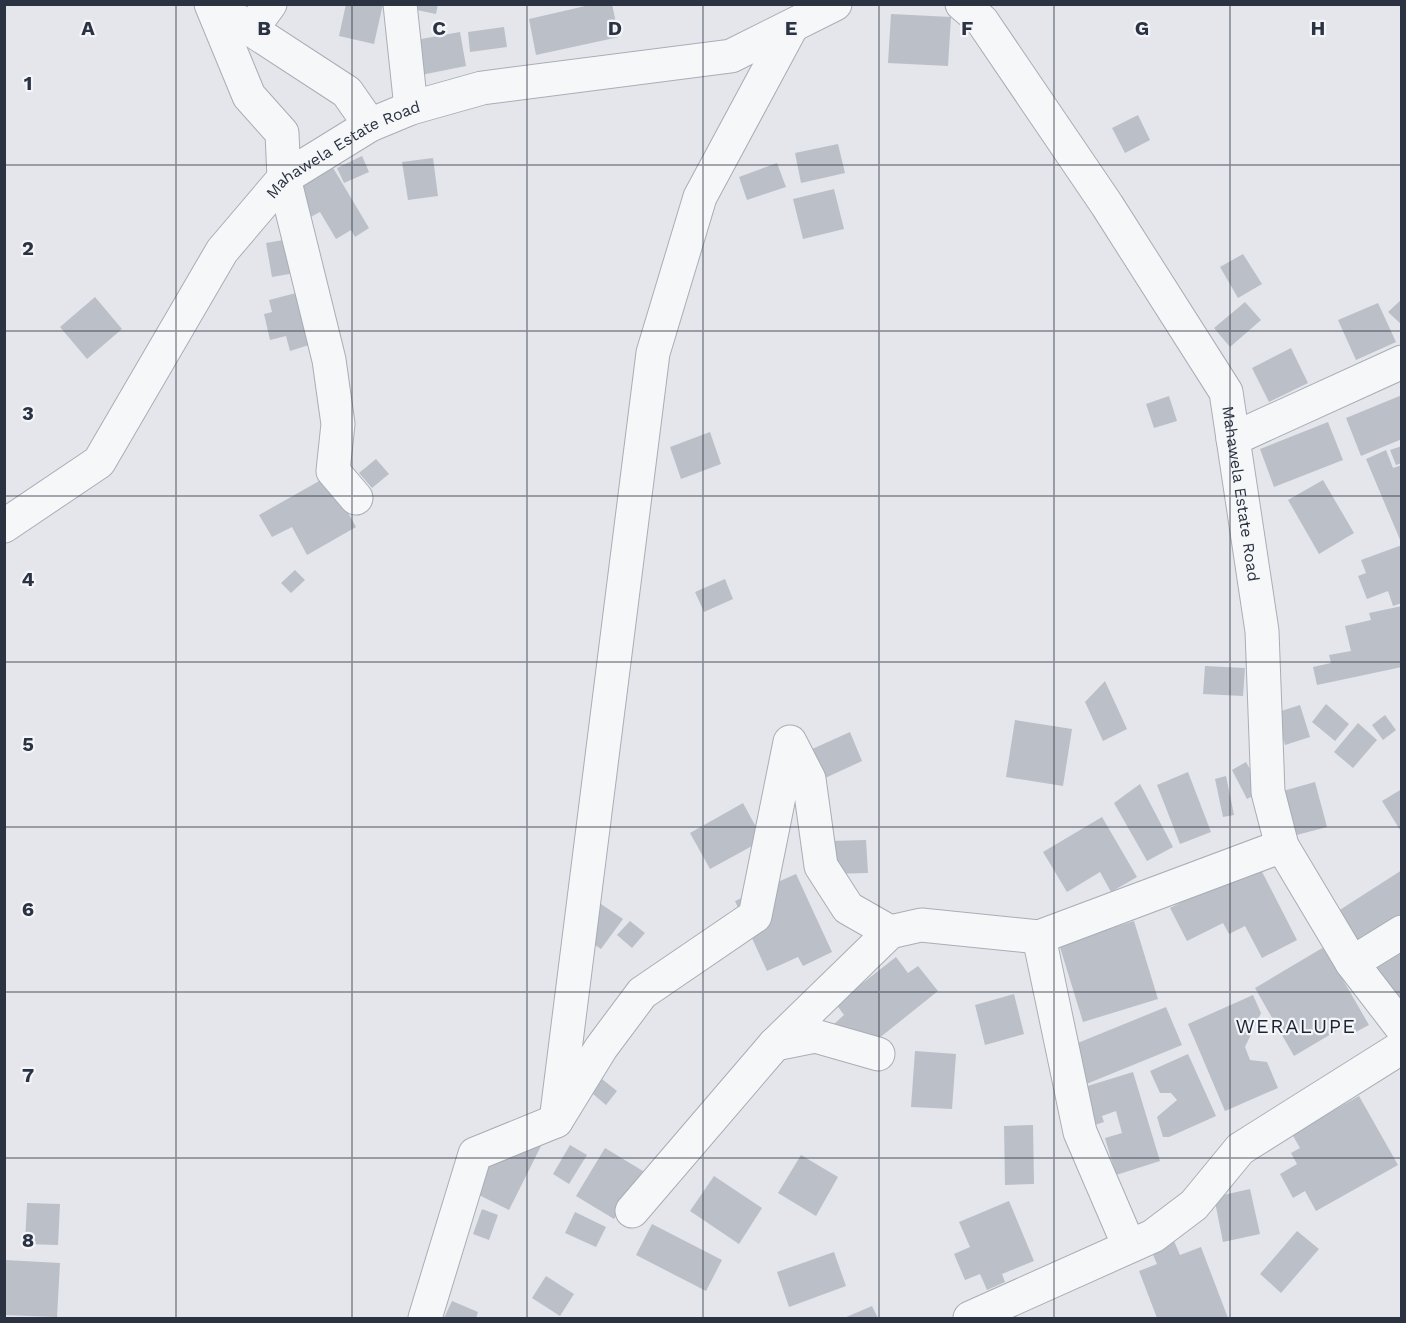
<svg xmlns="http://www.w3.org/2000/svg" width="1406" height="1323" font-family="'Work Sans',sans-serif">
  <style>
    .building { fill: #bbbfc8 }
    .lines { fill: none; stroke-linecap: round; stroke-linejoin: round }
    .minor-casing { stroke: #a9adb5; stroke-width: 35 }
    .minor { stroke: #f6f7f9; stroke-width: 33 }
    .grid { fill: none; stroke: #2b3343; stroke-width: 1.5; stroke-opacity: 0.55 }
    .labels { text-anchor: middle; stroke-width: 4.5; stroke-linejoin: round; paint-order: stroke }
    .street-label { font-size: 16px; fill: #2b3343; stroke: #f3f5f8 }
    .quarter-label { font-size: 20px; letter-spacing: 1.5px; fill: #1d2434; stroke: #f3f5f8 }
    .grid-label { font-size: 20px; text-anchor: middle; font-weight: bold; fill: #2b3343; stroke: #f3f5f8; stroke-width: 4.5; stroke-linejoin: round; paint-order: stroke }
  </style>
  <rect width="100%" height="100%" fill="#e4e6eb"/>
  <!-- building -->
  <path class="building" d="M346 4H383L374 44 339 36Z
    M408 4H438L436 14 407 8Z
    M594 4H612L619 37 536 55 529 19Z
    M891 14 951 17 948 66 888 63Z
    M504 27 507 47 470 52 468 32Z
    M460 32 466 66 416 76 410 41Z
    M1138 115 1150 140 1125 153 1112 128Z
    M838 144 845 173 801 183 795 153Z
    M362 156 369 172 344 183 337 168Z
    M433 158 438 196 408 200 402 162Z
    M777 163 786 187 747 200 739 177Z
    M332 166 369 228 355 237 351 230 336 239 320 212 305 220 289 192Z
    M834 189 844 229 803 239 793 199Z
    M289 239 295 273 272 277 266 243Z
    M1243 254 1262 284 1238 298 1220 267Z
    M296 293 309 345 290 351 286 336 270 340 264 314 272 312 269 300Z
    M95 297 122 329 87 359 60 327Z
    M1402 299V325L1388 312Z
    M1245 302 1261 320 1230 347 1214 328Z
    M1378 303 1396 342 1356 360 1338 320Z
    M1291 348 1308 383 1269 402 1252 368Z
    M1402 395V439L1361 456 1346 418Z
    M1169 396 1177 421 1154 428 1146 404Z
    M1328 422 1343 460 1274 487 1260 449Z
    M710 432 721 464 681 479 670 447Z
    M1402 446V463L1396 465 1390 450Z
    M1386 450 1393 468 1402 465 1401 542 1366 459Z
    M376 459 389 474 372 488 359 473Z
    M328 476 356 527 307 555 292 527 272 537 259 515Z
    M1323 480 1354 533 1319 554 1288 500Z
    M1402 545V603L1393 606 1388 591 1367 599 1358 576 1366 573 1361 560Z
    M295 570 305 580 291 593 281 583Z
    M725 579 733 599 704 612 695 592Z
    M1402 606V667L1317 685 1313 667 1331 663 1329 655 1351 651 1345 626 1371 620 1369 613Z
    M1205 666 1245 668 1243 696 1203 694Z
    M1105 681 1127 729 1103 741 1085 702Z
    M1326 704 1349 724 1335 741 1312 722Z
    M1300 705 1310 737 1285 745 1275 713Z
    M1385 715 1396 730 1383 740 1372 725Z
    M1015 720 1072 729 1063 786 1006 777Z
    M1358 723 1377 740 1353 768 1334 752Z
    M850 732 862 761 823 779 810 750Z
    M1246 762 1262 791 1247 799 1232 770Z
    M1188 772 1211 832 1180 844 1157 785Z
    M1226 776 1234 815 1223 817 1215 779Z
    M1315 782 1327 827 1293 836 1283 791Z
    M1140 784 1173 847 1147 861 1114 803Z
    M1402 789V833L1382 801Z
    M743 803 763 840 710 869 690 833Z
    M1102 817 1137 877 1111 892 1100 872 1067 892 1043 852Z
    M866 840 868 873 831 874 830 841Z
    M1257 862 1297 940 1262 958 1245 926 1229 934 1223 923 1187 941 1170 908Z
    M1402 870V923L1359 950 1335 913Z
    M796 874 832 952 803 966 798 957 767 971 735 901Z
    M598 902 623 919 601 949 576 932Z
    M630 921 645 933 632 948 617 935Z
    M1134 921 1158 999 1083 1022 1059 944Z
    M1396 946 1402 953V1005L1370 965Z
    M1324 947 1369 1025 1354 1033 1348 1024 1294 1056 1255 988Z
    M896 957 908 973 918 966 938 991 868 1047 850 1043 834 1024 844 1015 836 1004Z
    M1014 994 1024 1034 985 1045 975 1005Z
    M1253 995 1261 1013 1245 1047 1250 1060 1267 1062 1278 1088 1225 1111 1188 1024Z
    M1166 1007 1182 1045 1079 1087 1063 1049Z
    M915 1051 956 1054 952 1109 911 1107Z
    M1188 1054 1216 1116 1169 1137H1163L1157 1117 1177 1100 1171 1093H1160L1150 1071Z
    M1133 1072 1160 1161 1116 1175 1105 1138 1122 1133 1116 1111 1102 1116 1104 1122 1089 1127 1078 1089Z
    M597 1075 617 1091 606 1105 587 1089Z
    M1359 1096 1398 1165 1316 1211 1305 1191 1293 1198 1280 1174 1297 1164 1291 1153 1300 1148 1292 1134Z
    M1033 1125 1034 1184 1005 1185 1004 1126Z
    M505 1128 541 1146 509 1210 473 1192Z
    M570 1145 587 1155 569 1184 553 1174Z
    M605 1148 643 1171 614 1219 576 1196Z
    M801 1155 838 1177 816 1216 778 1193Z
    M714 1176 762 1208 739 1244 690 1211Z
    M1250 1189 1260 1234 1223 1242 1214 1197Z
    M1009 1201 1034 1261 1002 1274 1005 1282 987 1290 980 1274 965 1280 954 1254 970 1247 959 1222Z
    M27 1203 60 1204 58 1245 25 1244Z
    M482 1209 498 1215 489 1240 473 1234Z
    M575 1212 606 1227 596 1247 565 1233Z
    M652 1224 722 1260 706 1291 636 1255Z
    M1297 1231 1319 1249 1281 1293 1260 1274Z
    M1174 1241 1180 1255 1201 1247 1228 1318H1157L1139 1271 1157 1264 1151 1250Z
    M834 1252 846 1286 789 1307 777 1272Z
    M5 1260 60 1263 57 1317 4 1315Z
    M546 1276 574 1294 560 1316 532 1298Z
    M452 1301 478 1312 476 1318H444Z
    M872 1306 878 1318H844Z"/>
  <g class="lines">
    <!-- minor casing -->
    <g class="minor-casing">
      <g id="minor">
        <path d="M211 4 249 96 282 133 284 178 329 360 338 424 333 471 356 498"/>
        <path d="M212 4 347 92 370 125"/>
        <path d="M400 4 411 108"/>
        <path id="s1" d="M962 4 982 21 1107 205 1226 392 1262 631 1268 792 1282 846 1352 963 1402 1028"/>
        <path d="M251 30 270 4"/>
        <path d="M1233 439 1402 362"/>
        <path id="s2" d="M4 526 99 462 222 251 284 178 370 125 411 108 482 88 731 56 835 4"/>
        <path d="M1039 937 1080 1132 1129 1246"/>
        <path d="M1352 963 1402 932"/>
        <path d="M775 1044 815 1036 878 1054"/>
        <path d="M556 1121 653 353 700 197 792 26"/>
        <path d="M632 1211 775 1044 890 932 921 925 1039 937 1282 846"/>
        <path d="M425 1318 475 1154 556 1121 601 1048 642 993 755 916 790 742 809 779 821 866 848 908 890 932"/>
        <path d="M970 1318 1153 1236 1194 1205 1240 1149 1402 1047"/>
      </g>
    </g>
    <!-- minor -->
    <use href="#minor" class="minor"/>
  </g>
  <!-- grid -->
  <path class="grid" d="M176 4V1318M352 4V1318M527 4V1318M703 4V1318M879 4V1318M1054 4V1318M1230 4V1318M4 165H1402M4 331H1402M4 496H1402M4 662H1402M4 827H1402M4 992H1402M4 1158H1402"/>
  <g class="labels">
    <!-- street labels -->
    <g class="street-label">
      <text dy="6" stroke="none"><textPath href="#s2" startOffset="520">Mahawela Estate Road</textPath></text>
      <text dy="6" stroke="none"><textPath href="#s1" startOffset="573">Mahawela Estate Road</textPath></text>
    </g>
    <!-- quarter labels -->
    <g class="quarter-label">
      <text x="1296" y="1033">WERALUPE</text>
    </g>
  </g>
  <g class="grid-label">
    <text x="88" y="35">A</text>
    <text x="264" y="35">B</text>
    <text x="439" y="35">C</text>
    <text x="615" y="35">D</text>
    <text x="791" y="35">E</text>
    <text x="967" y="35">F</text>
    <text x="1142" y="35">G</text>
    <text x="1318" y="35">H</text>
    <text x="28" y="90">1</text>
    <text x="28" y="255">2</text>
    <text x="28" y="420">3</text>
    <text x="28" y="586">4</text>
    <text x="28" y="751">5</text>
    <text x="28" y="916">6</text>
    <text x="28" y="1082">7</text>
    <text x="28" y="1247">8</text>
  </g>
  <!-- border -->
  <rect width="1406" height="1323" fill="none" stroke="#2b3343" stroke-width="12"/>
</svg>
